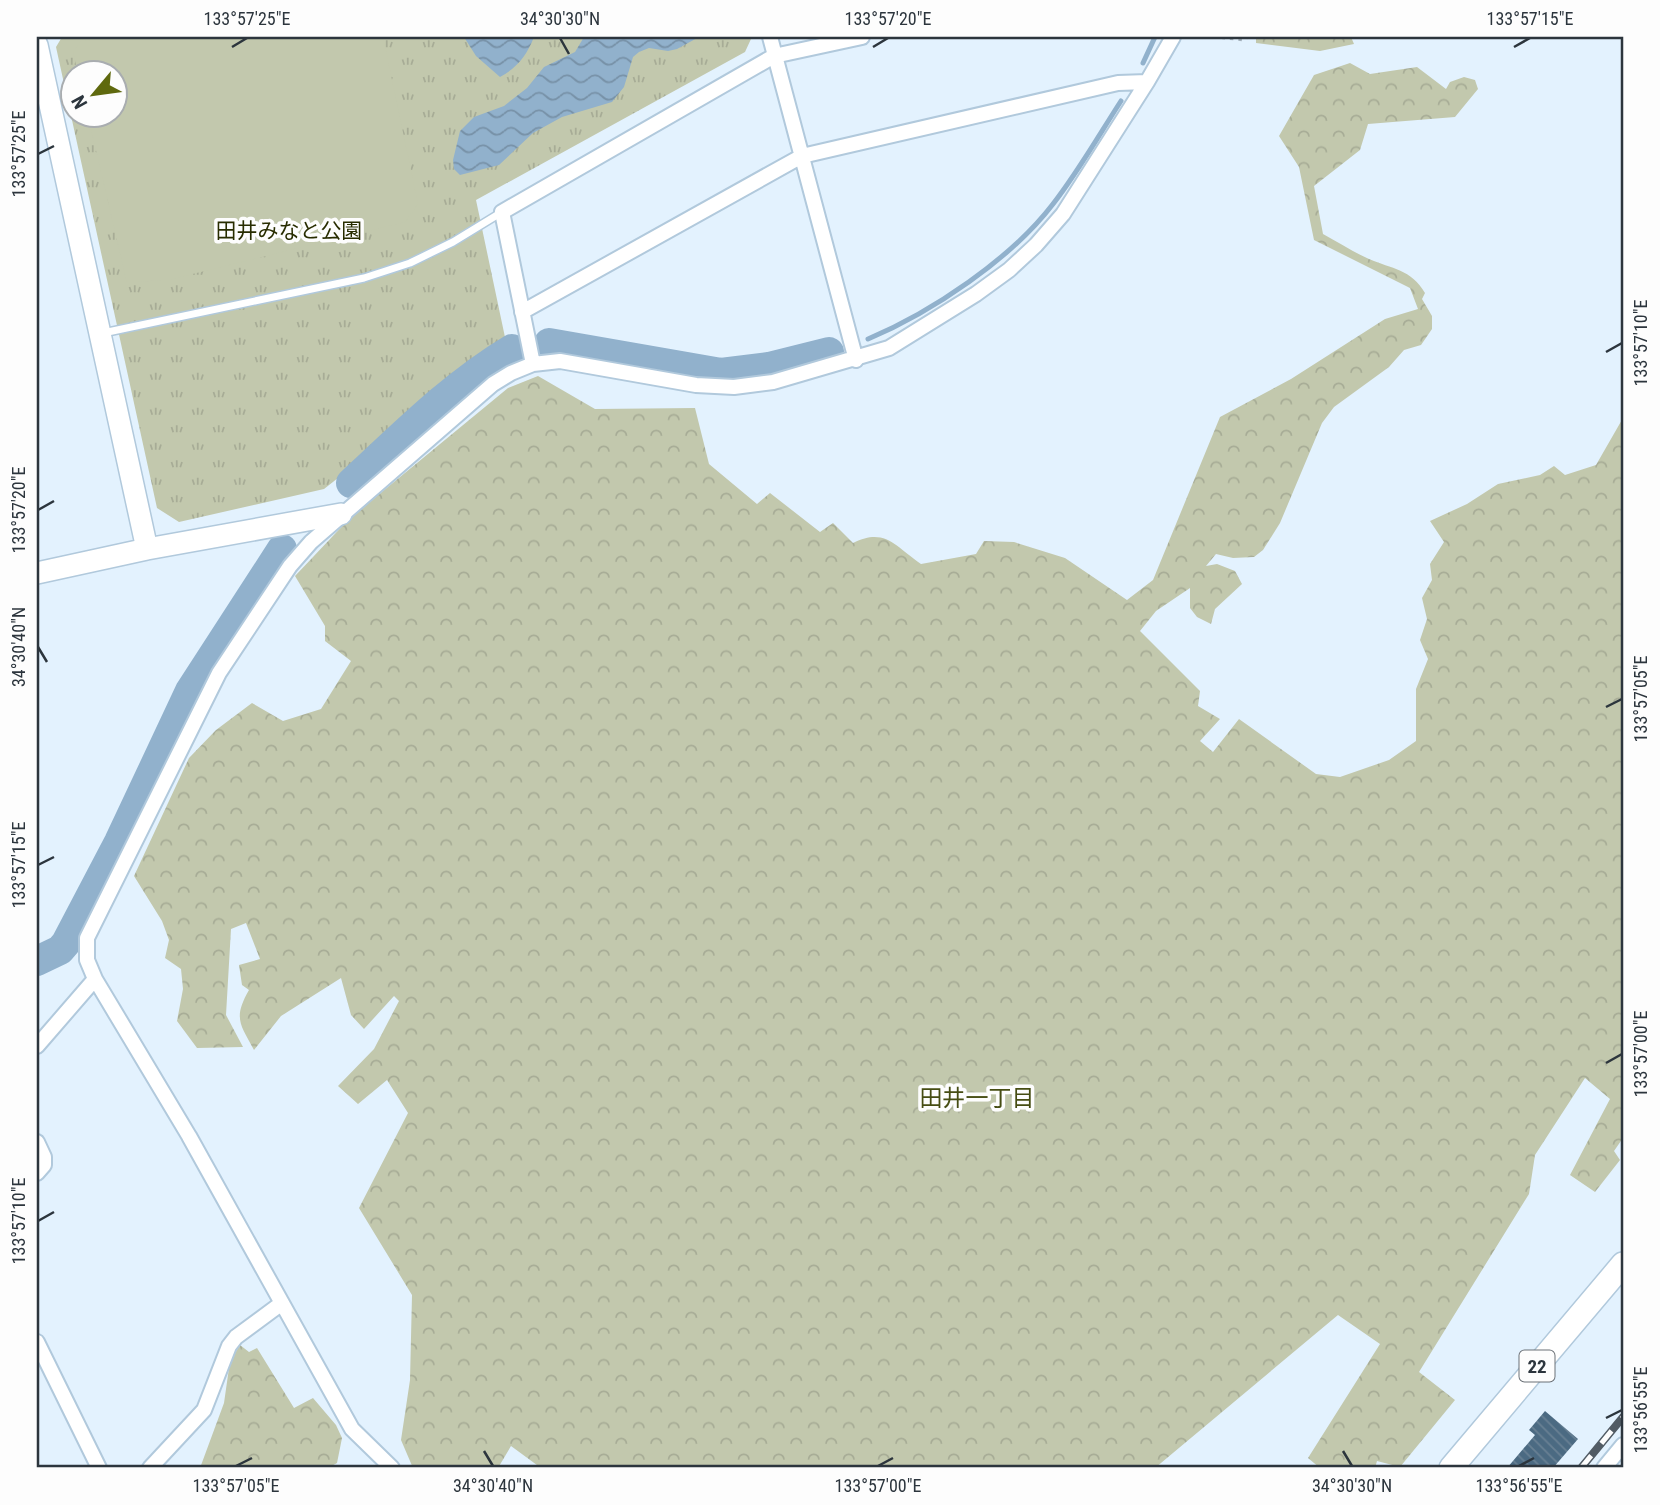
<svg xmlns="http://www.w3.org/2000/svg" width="1660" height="1505" font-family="'Roboto Condensed','Noto Sans JP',sans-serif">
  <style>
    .forest { fill: url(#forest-crowns) }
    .park { fill: url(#park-tufts); fill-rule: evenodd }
    .pitch { fill: #c2c8ad }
    .water { fill: url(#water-waves) }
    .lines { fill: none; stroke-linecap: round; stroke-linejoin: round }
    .stream { stroke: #91b1cc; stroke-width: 5 }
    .river { stroke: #91b1cc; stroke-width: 30 }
    .building { fill: url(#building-back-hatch) }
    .lane-casing { stroke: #b1c9dc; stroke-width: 10 }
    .street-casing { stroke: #b1c9dc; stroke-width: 18 }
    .secondary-casing { stroke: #b1c9dc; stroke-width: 24 }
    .primary-casing { stroke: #b1c9dc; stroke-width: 26 }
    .path { stroke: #a3b0bb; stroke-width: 2.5; stroke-dasharray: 3.5 5; stroke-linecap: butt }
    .lane { stroke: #fff; stroke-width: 7 }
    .street { stroke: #fff; stroke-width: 14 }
    .secondary { stroke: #fff; stroke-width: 21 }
    .primary { stroke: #fff; stroke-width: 23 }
    .rail-casing { stroke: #525c65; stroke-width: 8 }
    .rail { stroke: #fdfdfd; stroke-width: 5; stroke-dasharray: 16; stroke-linecap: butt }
    .ticks { fill: none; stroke: #2c353d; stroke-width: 2.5 }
    .labels { text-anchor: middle; stroke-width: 7; stroke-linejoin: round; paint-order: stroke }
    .shield { fill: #fdfdfd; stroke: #6b7177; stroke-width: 2 }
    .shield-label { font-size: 19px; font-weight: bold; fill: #2c353d }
    .park-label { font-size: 21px; fill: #282d00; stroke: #fdfdfd }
    .neighbourhood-label { font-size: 23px; fill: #464d13; stroke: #fdfdfd }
    .neatline { fill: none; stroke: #2c353d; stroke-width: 2.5 }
    .ticks-label { font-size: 18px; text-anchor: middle; fill: #2c353d }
  </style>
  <defs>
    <pattern id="forest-crowns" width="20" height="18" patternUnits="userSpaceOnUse" patternTransform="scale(1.75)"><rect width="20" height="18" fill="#c2c8ad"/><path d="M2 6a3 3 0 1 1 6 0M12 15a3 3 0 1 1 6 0" fill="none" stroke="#a7ac96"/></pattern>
    <pattern id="park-tufts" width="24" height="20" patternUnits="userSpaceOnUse" patternTransform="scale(1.75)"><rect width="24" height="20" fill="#c2c8ad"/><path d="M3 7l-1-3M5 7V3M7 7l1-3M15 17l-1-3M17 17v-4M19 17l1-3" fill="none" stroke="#a7ac96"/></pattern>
    <pattern id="water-waves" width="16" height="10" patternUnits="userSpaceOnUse" patternTransform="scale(1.75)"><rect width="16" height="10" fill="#91b1cc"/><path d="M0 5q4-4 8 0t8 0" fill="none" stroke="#7791a7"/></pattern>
    <pattern id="building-back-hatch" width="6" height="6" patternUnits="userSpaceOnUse" patternTransform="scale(1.75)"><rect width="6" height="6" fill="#4b6a82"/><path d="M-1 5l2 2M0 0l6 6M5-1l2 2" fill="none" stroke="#688093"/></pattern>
  </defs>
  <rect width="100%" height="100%" fill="#e3f2fe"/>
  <!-- forest -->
  <path class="forest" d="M1256 37H1351L1354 44 1320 51 1256 43Z
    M1350 63 1370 74 1417 67 1446 89 1450 82 1464 77 1475 80 1478 89 1455 117 1368 124 1360 150 1314 186 1323 234C1338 242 1353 252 1369 259 1392 269 1411 269 1425 293L1422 299 1432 316V329L1421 345 1404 350 1389 367 1334 407 1322 423 1280 523 1263 550 1254 557 1233 558 1216 554 1206 566 1217 564 1235 571 1242 584 1215 609 1211 624 1197 617 1190 608V588L1156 611 1140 631 1200 691 1198 706 1220 719 1200 741 1213 752 1239 719 1316 774 1340 777 1389 760 1416 741V689L1428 659 1420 640 1427 619 1422 598 1432 580 1430 564 1444 542 1430 521 1467 504 1498 484 1540 475 1554 466 1565 475 1596 465 1623 418V1138L1614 1151 1620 1160 1595 1192 1570 1175 1610 1099 1585 1078 1535 1155 1529 1194 1419 1372 1455 1400 1400 1467 1377 1461 1375 1468H1320L1308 1458 1380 1344 1338 1315 1155 1468H541L511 1446 498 1468H413L401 1440 410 1380 412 1295 359 1208 408 1113 387 1080 358 1104 338 1086 374 1049 399 1001 394 996 364 1029 351 1015 341 978 281 1016 254 1050C240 1024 233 1018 249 990L242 985 239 965 260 959 246 923 231 929 226 1015 243 1047 197 1048 177 1021 183 989 181 969 165 958 169 940 162 921 134 876 189 758 216 730 252 703 283 721 321 709 351 661 325 641V626L295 576 349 519 508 388 538 376 595 409 695 408 709 464 757 504 770 493 820 532 833 523 853 543C885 527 895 546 921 564L976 554 984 541 1014 542 1065 558 1127 600 1153 580 1220 417 1291 379 1385 319 1418 309 1410 288 1314 240 1299 167 1279 136 1314 75Z
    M240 1345 249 1352 257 1348 294 1408 313 1398 336 1425 342 1438 337 1463 328 1468H200L224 1403 230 1361Z"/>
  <!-- park -->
  <path class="park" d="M62 37H750L751 39 745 52 476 200 506 342 343 481 338 478 324 489 179 522 157 508 56 47ZM74 74H116V116H74Z"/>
  <!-- pitch -->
  <path class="pitch" d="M104 37H383L418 204 405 222 172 279 127 283 88 116H116V74L78 73 73 52 80 42Z"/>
  <!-- water -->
  <path class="water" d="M464 37H534C527 55 517 68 500 77L476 56Z
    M584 37H699L677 49 668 51 649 48 639 52 633 57 624 87 612 102 562 117 533 133 499 165 460 175 454 169 453 160 460 131 474 117 504 106 527 88 544 67 575 52Z"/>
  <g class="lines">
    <!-- stream -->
    <path class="stream" d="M1143 63 1155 37
      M868 339C932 312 1011 259 1053 204 1078 172 1099 135 1121 101"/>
    <!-- river -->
    <path class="river" d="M549 343 721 373 769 367 829 352
      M351 483C402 436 452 385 512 349
      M37 961 60 950 66 943 119 842 190 691 282 549"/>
  </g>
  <!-- building -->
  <path class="building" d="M1545 1411 1578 1439 1553 1468H1507L1535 1435 1529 1430Z"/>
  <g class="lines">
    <!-- lane casing -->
    <g class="lane-casing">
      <path id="lane" d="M103 333 364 278 410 263 453 242 502 212"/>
    </g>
    <!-- street casing -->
    <g class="street-casing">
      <path id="street" d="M770 37 856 360
        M522 312 802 156 1118 83 1147 82
        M533 364 502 212 774 56 862 37
        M37 1046 95 979
        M37 1142 44 1157V1165L37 1173
        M37 1342 99 1468
        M150 1468 204 1410 229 1346 236 1337 282 1303
        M392 1468 352 1429 189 1136 95 979 87 960V938L219 673 290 566 311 542 493 384 511 373 533 364 560 361 696 385 734 387 773 382 889 348 976 294 1009 270 1036 245 1063 214 1147 82 1173 37
        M1604 1468 1623 1445"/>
    </g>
    <!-- secondary casing -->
    <g class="secondary-casing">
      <path id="secondary" d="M37 45 147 549
        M37 573 147 549 341 514"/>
    </g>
    <!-- primary casing -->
    <g class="primary-casing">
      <path id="primary" d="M1451 1468 1623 1264"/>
    </g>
    <!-- path -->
    <path class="path" d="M1213 37 1242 40 1249 37"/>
    <!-- lane -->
    <use href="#lane" class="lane"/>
    <!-- street -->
    <use href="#street" class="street"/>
    <!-- secondary -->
    <use href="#secondary" class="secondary"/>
    <!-- primary -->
    <use href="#primary" class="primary"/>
    <!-- rail casing -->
    <g class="rail-casing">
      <path id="rail" d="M1581 1468 1623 1417"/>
    </g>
    <!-- rail -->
    <use href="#rail" class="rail"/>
  </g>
  <!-- ticks -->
  <path class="ticks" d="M560 38 569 54M232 47 247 38M873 47 888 38M1514 47 1530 38M38 154 54 146M1606 352 1622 343M38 510 54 501M38 647 47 662M1606 707 1622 699M38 865 54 857M1606 1063 1622 1054M38 1221 54 1212M1606 1418 1622 1410M484 1451 493 1466M1343 1451 1352 1466M236 1466 252 1458M878 1466 893 1458M1519 1466 1534 1458"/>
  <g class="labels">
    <!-- shield labels -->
    <rect class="shield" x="1519.5" y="1350.5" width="35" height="31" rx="5"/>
    <g class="shield-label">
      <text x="1537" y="1373">22</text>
    </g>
    <!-- park labels -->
    <g class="park-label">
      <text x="289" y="238">田井みなと公園</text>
    </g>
    <!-- neighbourhood labels -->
    <g class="neighbourhood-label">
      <text x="977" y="1106">田井一丁目</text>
    </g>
  </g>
  <!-- border -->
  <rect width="1660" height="1505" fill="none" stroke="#fdfdfd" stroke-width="77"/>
  <!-- north arrow -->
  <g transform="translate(94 94) rotate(241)"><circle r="33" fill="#fdfdfd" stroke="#a9adb0" stroke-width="2"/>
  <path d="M0-5L12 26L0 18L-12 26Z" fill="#5f690e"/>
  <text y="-10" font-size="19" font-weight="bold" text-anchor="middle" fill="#2c353d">N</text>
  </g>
  <rect x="38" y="38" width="1584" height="1428" class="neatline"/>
  <g class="ticks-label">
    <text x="247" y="25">133°57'25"E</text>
    <text x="560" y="25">34°30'30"N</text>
    <text x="888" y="25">133°57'20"E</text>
    <text x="1530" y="25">133°57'15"E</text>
    <text transform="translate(19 154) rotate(-90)" y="6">133°57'25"E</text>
    <text transform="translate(1641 343) rotate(-90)" y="6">133°57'10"E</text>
    <text transform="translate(19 510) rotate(-90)" y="6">133°57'20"E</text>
    <text transform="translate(19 647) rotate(-90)" y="6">34°30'40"N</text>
    <text transform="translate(1641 699) rotate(-90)" y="6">133°57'05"E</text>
    <text transform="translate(19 865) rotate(-90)" y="6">133°57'15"E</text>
    <text transform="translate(1641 1054) rotate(-90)" y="6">133°57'00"E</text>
    <text transform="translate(19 1221) rotate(-90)" y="6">133°57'10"E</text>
    <text transform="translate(1641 1410) rotate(-90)" y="6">133°56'55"E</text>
    <text x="236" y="1492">133°57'05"E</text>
    <text x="493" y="1492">34°30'40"N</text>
    <text x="878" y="1492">133°57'00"E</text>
    <text x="1352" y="1492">34°30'30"N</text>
    <text x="1519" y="1492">133°56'55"E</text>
  </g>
</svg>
